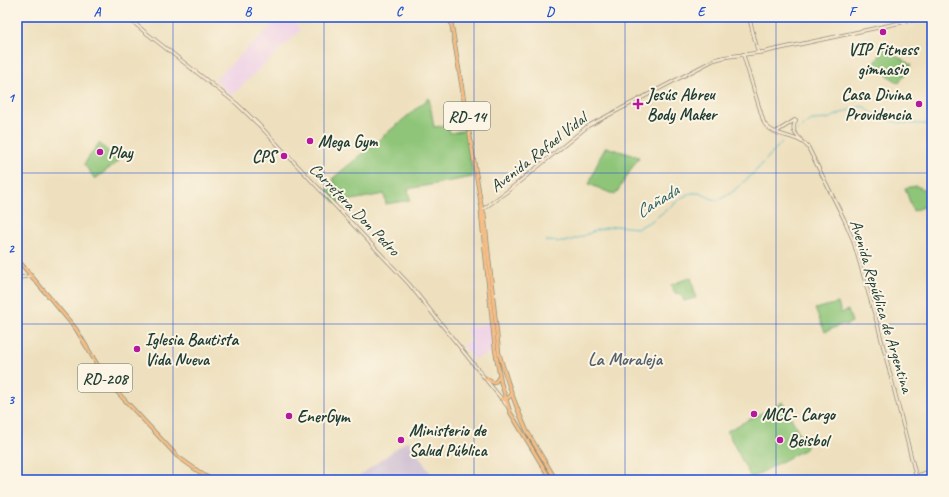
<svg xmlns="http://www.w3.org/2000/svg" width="949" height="497" font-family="Caveat,sans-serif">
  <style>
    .built { fill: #efd0e6 }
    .industrial { fill: #cdbed2 }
    .green { fill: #8ec578; stroke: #568156 }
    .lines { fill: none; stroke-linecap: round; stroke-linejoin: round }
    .stream { stroke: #46b2c3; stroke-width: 1 }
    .secondary-casing { stroke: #868e79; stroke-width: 4 }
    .primary-casing { stroke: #868e79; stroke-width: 4.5 }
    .secondary { stroke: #fce5cf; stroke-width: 2.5 }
    .primary { stroke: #f7be87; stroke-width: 3 }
    .grid { fill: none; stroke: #1d4ed8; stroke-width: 1; stroke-opacity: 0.55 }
    .poi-dot { fill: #b5179e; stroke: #fcf5e5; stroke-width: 1.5 }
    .labels { text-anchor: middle; stroke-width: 4; stroke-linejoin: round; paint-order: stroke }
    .shield { fill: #fcf5e5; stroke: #617469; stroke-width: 1 }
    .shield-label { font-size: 16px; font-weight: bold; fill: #1f3d34 }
    .poi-label { font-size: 17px; font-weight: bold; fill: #1f3d34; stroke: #fcf5e5; text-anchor: start }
    .street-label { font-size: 17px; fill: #1f3d34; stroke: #fcf5e5 }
    .water-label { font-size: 18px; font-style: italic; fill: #2b605f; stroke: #fcf5e5 }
    .neighbourhood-label { font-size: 18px; font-weight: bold; fill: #56626d; stroke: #fcf5e5 }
    .neatline { fill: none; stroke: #1d4ed8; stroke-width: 1.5 }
    .grid-label { font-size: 13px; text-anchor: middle; font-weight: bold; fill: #1d4ed8 }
  </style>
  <rect width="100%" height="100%" fill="#fcf5e5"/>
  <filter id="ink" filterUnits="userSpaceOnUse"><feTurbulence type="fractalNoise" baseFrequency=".025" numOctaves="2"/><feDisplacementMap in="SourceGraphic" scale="8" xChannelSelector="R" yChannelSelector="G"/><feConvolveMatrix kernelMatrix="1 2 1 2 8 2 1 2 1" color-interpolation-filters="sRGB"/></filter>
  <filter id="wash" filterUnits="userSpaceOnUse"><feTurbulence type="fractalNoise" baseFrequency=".012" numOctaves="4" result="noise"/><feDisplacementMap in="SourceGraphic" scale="16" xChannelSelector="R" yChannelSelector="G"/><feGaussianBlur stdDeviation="0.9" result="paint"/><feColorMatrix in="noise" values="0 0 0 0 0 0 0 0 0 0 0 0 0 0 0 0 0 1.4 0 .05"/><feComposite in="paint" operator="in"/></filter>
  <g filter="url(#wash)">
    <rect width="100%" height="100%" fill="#eee0be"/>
    <!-- built -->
    <path class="built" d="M280 17H289L301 30 231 96 215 79Z
      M491 323 494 352 474 359 462 345 472 341 466 328Z"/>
    <!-- industrial -->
    <path class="industrial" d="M408 440 435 480H356L355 479Z"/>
    <!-- green -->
    <path class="green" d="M885 48 911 65 899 83 873 66Z
      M429 98 434 127 448 125 450 133 466 130 473 177 408 189 410 200 386 204 384 194 336 203 326 192 336 185 332 179Z
      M99 143 119 161 95 179 84 164Z
      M606 147 639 157 615 195 589 184 599 159Z
      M916 186C926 189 929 194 932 204L913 211 905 188Z
      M691 277 696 298 684 301 681 294 675 293 671 285Z
      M838 303 841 313 848 310 852 322 846 325 842 324 825 332 815 309Z
      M783 402 807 448 751 478 727 431Z"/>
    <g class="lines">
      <!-- stream -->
      <path class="stream" d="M796 131 812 120 828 119 846 111 863 106C867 109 871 113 876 115 892 125 914 124 932 124
        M546 241 564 242 578 238 597 230 615 226 638 228 653 220 683 197 692 193H699L715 200H719L731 193 754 173 782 142"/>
    </g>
  </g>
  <g filter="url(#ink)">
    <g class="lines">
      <!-- secondary casing -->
      <g class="secondary-casing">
        <path id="secondary" d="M127 17 145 32 237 104 259 125 409 284 508 407
          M749 17 758 52
          M743 54 764 123C774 138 798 134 808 147L844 219 853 240 878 326 917 480
          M796 120C791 129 794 133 801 140
          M776 132 795 120
          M482 210 509 190 588 126 714 60 725 57 764 52 927 17
          M17 278 31 276
          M916 476 932 471"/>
      </g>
      <!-- primary casing -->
      <g class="primary-casing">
        <path id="primary" d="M452 17 451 21 482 210 484 213 499 353C506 378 515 405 526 429 535 446 546 463 556 480
          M482 210 481 213 495 349 501 383 510 412 551 480
          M17 259 76 329 107 381 177 456 205 476 213 480
          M485 378 494 383 497 380 499 377
          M501 399C507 399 510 398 512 393"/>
      </g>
      <!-- secondary -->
      <use href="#secondary" class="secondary"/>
      <!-- primary -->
      <use href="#primary" class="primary"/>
    </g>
  </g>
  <!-- grid -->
  <path class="grid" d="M173 17V480M324 17V480M474 17V480M625 17V480M776 17V480M17 173H932M17 324H932"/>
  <!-- markers -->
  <g class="poi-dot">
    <circle cx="883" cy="32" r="4"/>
    <path d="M636 98h4v4h4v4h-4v4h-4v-4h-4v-4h4z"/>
    <circle cx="919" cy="104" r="4"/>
    <circle cx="310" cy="141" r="4"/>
    <circle cx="100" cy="152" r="4"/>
    <circle cx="284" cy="156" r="4"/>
    <circle cx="137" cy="349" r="4"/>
    <circle cx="754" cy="414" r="4"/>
    <circle cx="289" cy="416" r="4"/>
    <circle cx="401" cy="440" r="4"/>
    <circle cx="780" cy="440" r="4"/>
  </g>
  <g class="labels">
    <!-- shield labels -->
    <g class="shield">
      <rect x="444" y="102" width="46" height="28" rx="3"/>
      <rect x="78" y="364" width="54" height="28" rx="3"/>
    </g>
    <g class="shield-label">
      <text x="467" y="122">RD-14</text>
      <text x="105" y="384">RD-208</text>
    </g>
    <!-- poi labels -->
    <g class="poi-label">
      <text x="883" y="55" text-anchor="middle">VIP Fitness<tspan x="883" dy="20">gimnasio</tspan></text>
      <text x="647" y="100">Jesús Abreu<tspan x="647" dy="20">Body Maker</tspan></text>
      <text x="911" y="100" text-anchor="end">Casa Divina<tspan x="911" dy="20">Providencia</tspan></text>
      <text x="318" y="147">Mega Gym</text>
      <text x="108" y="158">Play</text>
      <text x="276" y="162" text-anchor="end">CPS</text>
      <text x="145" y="345">Iglesia Bautista<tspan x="145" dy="20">Vida Nueva</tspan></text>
      <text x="762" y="420">MCC- Cargo</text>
      <text x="297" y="422">EnerGym</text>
      <text x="409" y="436">Ministerio de<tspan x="409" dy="20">Salud Pública</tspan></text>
      <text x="788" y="446">Beisbol</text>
    </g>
    <!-- street labels -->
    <g class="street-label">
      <text transform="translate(538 152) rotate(-38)" y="6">Avenida Rafael Vidal</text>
      <text transform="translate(355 209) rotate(46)" y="6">Carretera Don Pedro</text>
      <text transform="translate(882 306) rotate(73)" y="6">Avenida República de Argentina</text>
    </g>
    <!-- water labels -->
    <g class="water-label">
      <text transform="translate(657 201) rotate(-32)" y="6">Cañada</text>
    </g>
    <!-- neighbourhood labels -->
    <g class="neighbourhood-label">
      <text x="625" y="365">La Moraleja</text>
    </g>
  </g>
  <!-- margin -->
  <rect width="949" height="497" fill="none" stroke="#fcf5e5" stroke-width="44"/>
  <rect x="22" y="22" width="905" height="453" class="neatline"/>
  <g class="grid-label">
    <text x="97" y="16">A</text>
    <text x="248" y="16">B</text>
    <text x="399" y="16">C</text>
    <text x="550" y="16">D</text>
    <text x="701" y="16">E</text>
    <text x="852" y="16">F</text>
    <text x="11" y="102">1</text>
    <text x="11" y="253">2</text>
    <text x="11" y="404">3</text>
  </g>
</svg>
